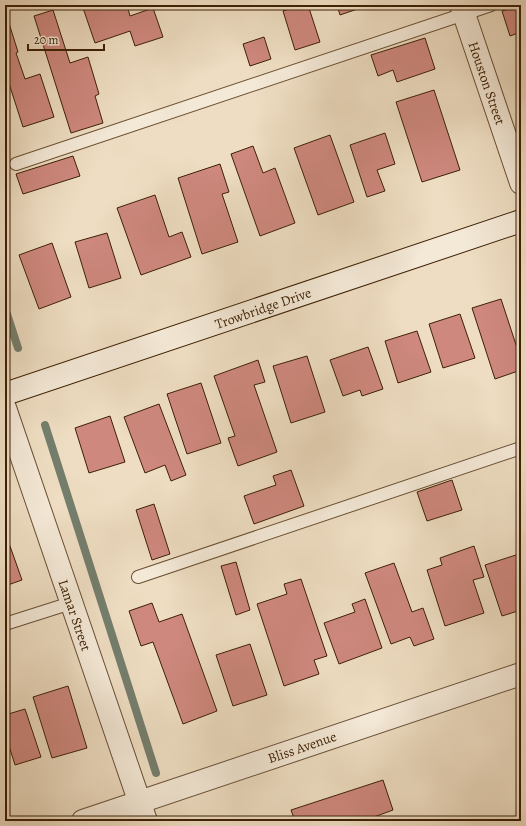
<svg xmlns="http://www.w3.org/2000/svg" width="526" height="826" font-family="Alegreya,serif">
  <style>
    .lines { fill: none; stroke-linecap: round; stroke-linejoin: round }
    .stream { stroke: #747e6d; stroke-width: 8 }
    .building { fill: #ce887e; stroke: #3d2004 }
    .lane-casing { stroke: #694f34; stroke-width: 14 }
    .street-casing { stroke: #694f34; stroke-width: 24 }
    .secondary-casing { stroke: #3d2004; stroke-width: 24 }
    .lane { stroke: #f4e9d7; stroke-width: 12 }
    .street { stroke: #f4e9d7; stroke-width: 22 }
    .secondary { stroke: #f4e9d7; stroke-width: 22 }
    .labels { text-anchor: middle; stroke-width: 3; stroke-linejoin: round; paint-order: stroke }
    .street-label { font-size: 14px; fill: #3d2004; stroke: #f4e9d7 }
  </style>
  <rect width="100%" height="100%" fill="#eeddc2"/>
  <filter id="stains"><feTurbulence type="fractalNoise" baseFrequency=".005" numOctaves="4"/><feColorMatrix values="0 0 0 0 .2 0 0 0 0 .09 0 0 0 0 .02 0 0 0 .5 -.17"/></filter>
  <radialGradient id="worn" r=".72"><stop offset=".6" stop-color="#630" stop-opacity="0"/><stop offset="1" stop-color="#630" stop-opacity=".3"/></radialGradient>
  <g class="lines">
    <!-- stream -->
    <path class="stream" d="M5 308 18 348
      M45 425 156 773
      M173 820 174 821"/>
  </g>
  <!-- building -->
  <path class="building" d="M82 5H127L130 16 153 8 163 37 135 46 130 31 95 43Z
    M301 5H308L320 42 295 50 283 11Z
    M337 5H369L340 15Z
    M521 5V32L510 36 502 11Z
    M53 10 70 63 88 57 99 94 95 96 103 123 71 133 34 16Z
    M8 20 18 52 16 53 25 79 40 74 54 117 23 127 5 71V21Z
    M264 37 271 59 250 66 243 44Z
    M425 38 435 69 397 82 393 70 378 76 371 55Z
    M434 90 460 170 422 182 396 102Z
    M385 133 395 164 377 170 385 191 367 197 350 145Z
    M330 135 354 202 318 215 294 148Z
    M253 146 263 173 275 168 295 223 260 236 231 154Z
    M73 156 80 176 23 194 16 174Z
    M220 164 229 192 222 194 238 242 202 254 178 178Z
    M155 195 169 237 182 232 191 257 141 275 117 208Z
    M107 233 121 278 89 288 75 242Z
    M52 243 71 297 39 309 19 255Z
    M501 299 521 360V370L495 379 472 308Z
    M460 314 475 358 443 368 429 324Z
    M417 331 431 372 398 383 385 341Z
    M368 347 383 389 362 396 360 390 343 396 330 360Z
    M307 356 325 412 291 423 273 366Z
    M258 360 265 382 254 385 277 452 238 466 228 438 235 436 214 376Z
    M201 383 221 443 187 454 167 394Z
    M159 404 186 475 171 481 165 465 145 473 124 417Z
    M110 416 125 462 89 473 75 428Z
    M291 470 304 506 254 524 244 496 276 485 273 476Z
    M452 480 462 510 427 521 417 492Z
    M154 504 170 554 152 560 136 510Z
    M5 532 22 580 5 586Z
    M474 546 484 577 473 580 484 613 445 626 427 570 442 565 440 558Z
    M519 554 521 561V610L502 616 485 565Z
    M236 562 250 610 236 615 221 566Z
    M394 563 412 612 423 608 434 639 414 646 410 637 391 644 365 573Z
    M301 579 327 656 314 660 319 674 284 686 257 604 287 594 284 584Z
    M365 599 382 648 339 664 324 623 355 612 352 604Z
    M152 603 159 622 182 614 217 711 183 724 153 642 141 646 129 611Z
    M250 644 267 695 233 706 216 655Z
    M68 686 87 748 52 758 33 697Z
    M25 709 41 757 15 765 5 733V715Z
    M383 780 393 810 374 817 376 821H295L291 810Z"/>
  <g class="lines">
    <!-- lane casing -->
    <g class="lane-casing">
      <path id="lane" d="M16 164 491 5
        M138 577 521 448
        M5 624 71 603"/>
    </g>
    <!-- street casing -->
    <g class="street-casing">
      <path id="street" d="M461 5 521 183
        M5 408 146 821
        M83 821 521 674"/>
    </g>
    <!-- secondary casing -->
    <g class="secondary-casing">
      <path id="secondary" d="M5 394 521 221"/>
    </g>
    <!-- lane -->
    <use href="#lane" class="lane"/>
    <!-- street -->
    <use href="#street" class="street"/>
    <!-- secondary -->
    <use href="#secondary" class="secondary"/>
  </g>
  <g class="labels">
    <!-- street labels -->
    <g class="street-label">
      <text transform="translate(487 83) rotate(71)" y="5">Houston Street</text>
      <text transform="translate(263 308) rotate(-19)" y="5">Trowbridge Drive</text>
      <text transform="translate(75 615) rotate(71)" y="5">Lamar Street</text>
      <text transform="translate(302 747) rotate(-19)" y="5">Bliss Avenue</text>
    </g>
  </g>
  <!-- margin -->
  <rect width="526" height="826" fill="none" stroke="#eeddc2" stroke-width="20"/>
  <rect x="6" y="6" width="514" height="814" fill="none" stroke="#3d2004" stroke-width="2"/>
  <rect x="10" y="10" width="506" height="806" fill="none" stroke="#3d2004"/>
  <!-- scale -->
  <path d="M28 44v6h76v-6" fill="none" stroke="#3d2004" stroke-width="2"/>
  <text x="34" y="44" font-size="12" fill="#3d2004" stroke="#f4e9d7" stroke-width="3" paint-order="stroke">20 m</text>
  <rect width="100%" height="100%" filter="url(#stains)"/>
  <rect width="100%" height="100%" fill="url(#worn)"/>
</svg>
